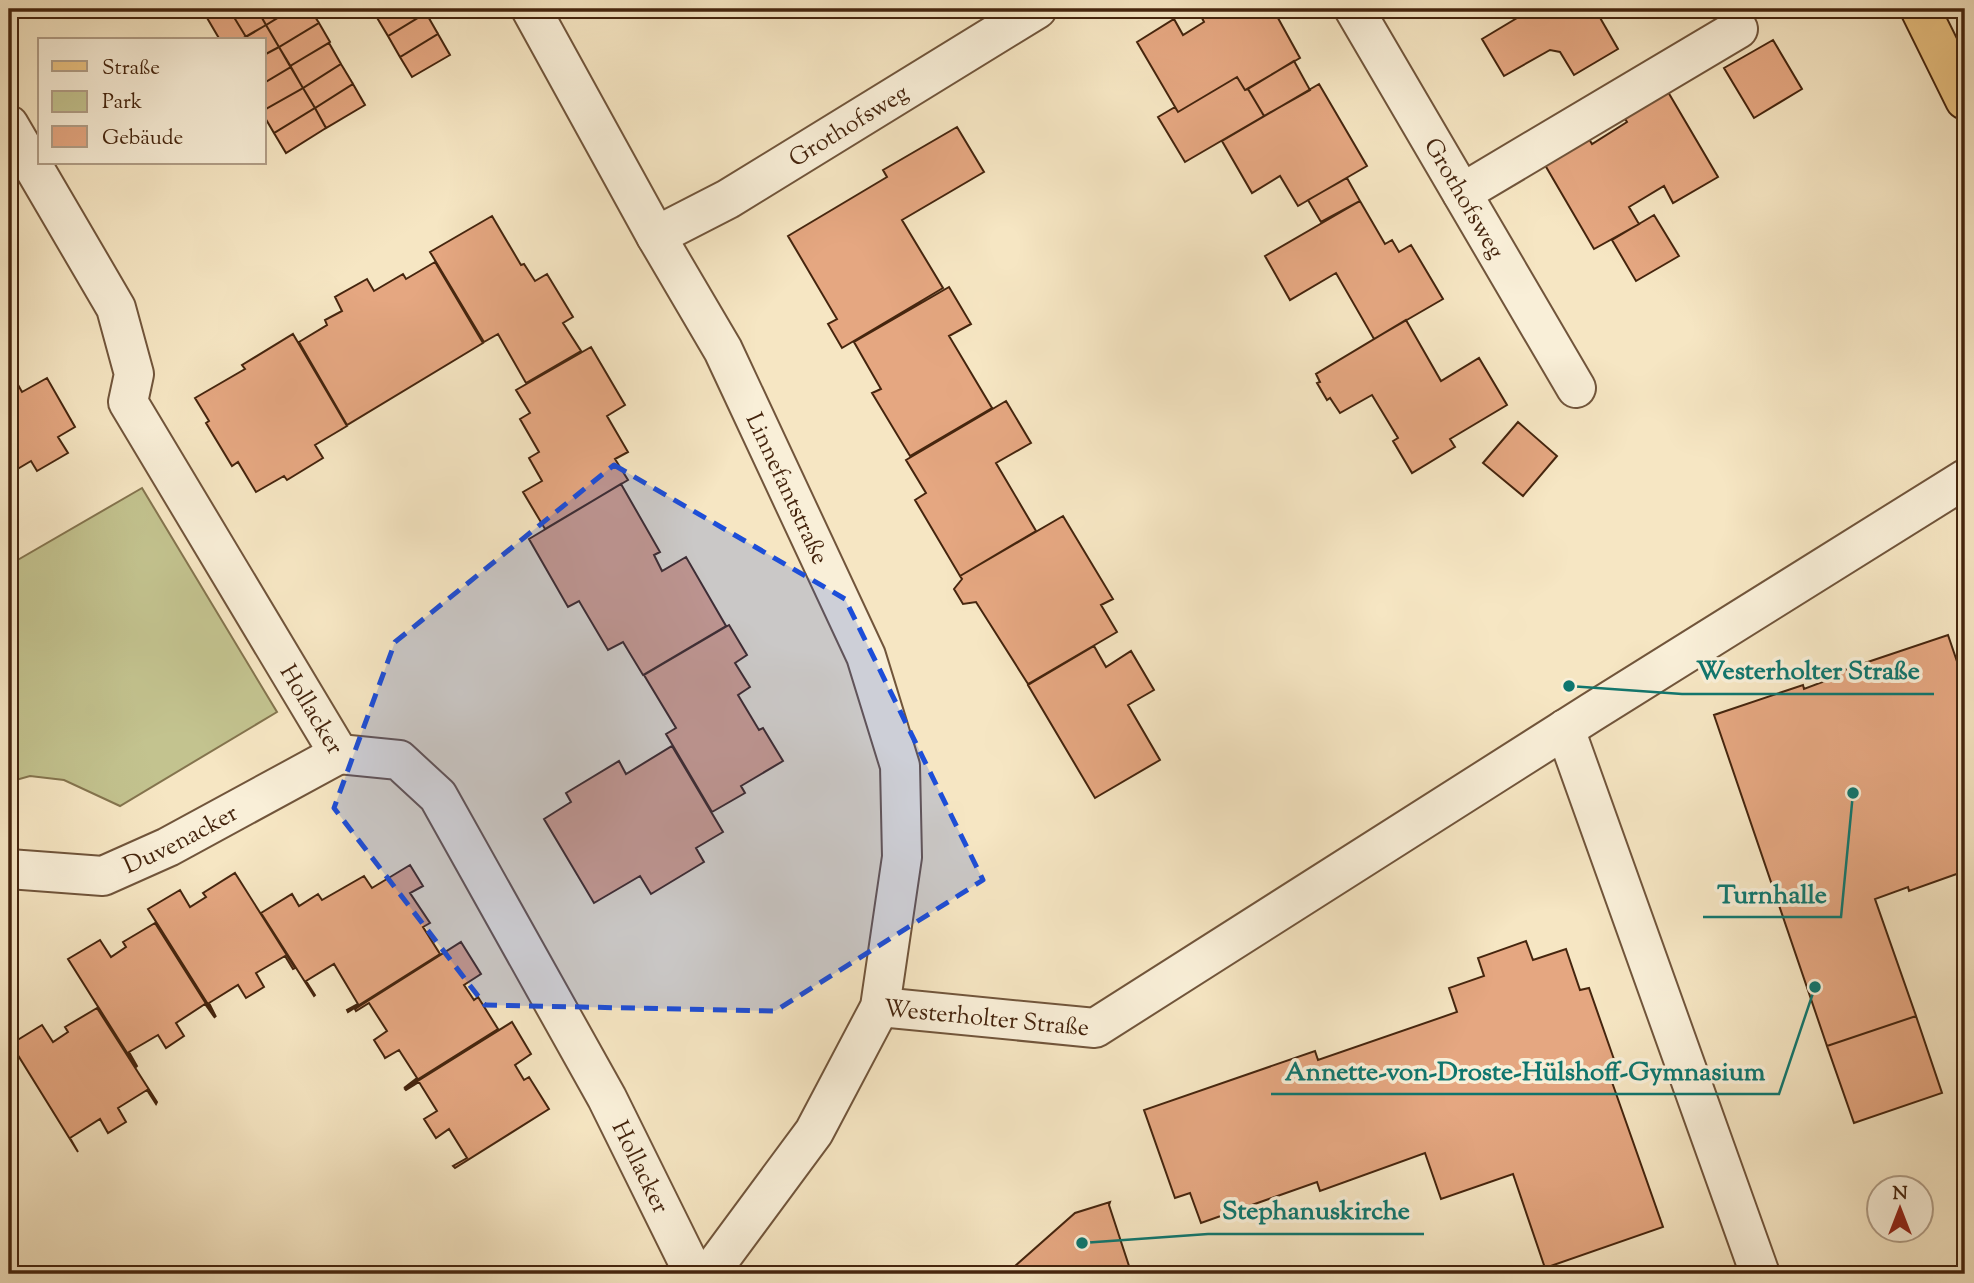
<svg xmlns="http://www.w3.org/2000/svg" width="1974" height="1283" font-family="'Sorts Mill Goudy',serif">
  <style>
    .green { fill: #c3c38f; stroke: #84744e; stroke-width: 2 }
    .building { fill: #e5a781; stroke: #45250e; stroke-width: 2 }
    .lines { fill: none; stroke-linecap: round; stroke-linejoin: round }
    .minor-casing { stroke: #71553b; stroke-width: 42 }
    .major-casing { stroke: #45250e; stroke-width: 42 }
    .minor { stroke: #f9efd8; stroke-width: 38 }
    .major { stroke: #ebc382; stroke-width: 38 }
    .marked { fill: #1d4ed8; fill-opacity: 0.2; stroke: #1d4ed8; stroke-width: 5; stroke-dasharray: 14 9; stroke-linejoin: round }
    .labels { text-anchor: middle; stroke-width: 7; stroke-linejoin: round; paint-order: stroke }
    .street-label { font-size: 24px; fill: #45250e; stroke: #f9efd8 }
    .leader { fill: none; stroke: #0f766e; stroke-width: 2.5 }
    .callout-dot { fill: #0f766e; stroke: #f9efd8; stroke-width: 2.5 }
    .callout-label { font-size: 26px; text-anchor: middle; font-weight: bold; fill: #0f766e; stroke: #f9efd8; stroke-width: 7; stroke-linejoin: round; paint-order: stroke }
  </style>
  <rect width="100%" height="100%" fill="#f6e6c3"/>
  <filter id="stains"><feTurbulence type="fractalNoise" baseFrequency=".00286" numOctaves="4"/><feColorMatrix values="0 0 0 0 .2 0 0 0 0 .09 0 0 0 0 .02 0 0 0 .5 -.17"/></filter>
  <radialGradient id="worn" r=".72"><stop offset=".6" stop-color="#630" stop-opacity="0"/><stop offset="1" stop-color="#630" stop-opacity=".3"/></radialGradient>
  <!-- green -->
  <path class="green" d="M142 488 277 712 120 806 64 780 30 776 9 782V565Z"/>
  <!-- building -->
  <path class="building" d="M206 9H229L246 37 240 40H220L203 11Z
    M229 9H257L266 25 246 37Z
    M257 9H284L287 12 266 25Z
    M293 9H310L319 23 279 47 266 25Z
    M387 9H423L426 13 388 36 376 16Z
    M1205 9H1273L1300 58 1245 90 1237 77 1178 112 1137 42 1174 19 1183 35 1204 22 1199 12Z
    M1532 9H1595L1618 49 1574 75 1560 52 1550 50 1504 76 1482 39Z
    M426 13 438 34 400 57 388 36Z
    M319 23 330 42 290 66 279 47Z
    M266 25 279 47 264 55V40H240Z
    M438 34 450 55 412 77 400 57Z
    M1773 40 1802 89 1754 118 1724 68Z
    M329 43 341 64 303 88 290 66Z
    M279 47 291 67 264 83V55Z
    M1294 61 1310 90 1264 116 1248 89Z
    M341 64 353 84 315 108 303 88Z
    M291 67 303 88 264 110V83Z
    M1237 77 1245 90 1248 89 1264 116 1185 162 1158 117 1175 107 1178 112Z
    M1661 80 1718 177 1673 203 1664 186 1629 207 1639 224 1594 249 1538 153 1582 127 1592 144 1627 122 1617 106Z
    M353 84 365 105 326 128 315 108Z
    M1319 84 1367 166 1298 206 1280 176 1252 193 1222 141Z
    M303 88 315 108 274 133 264 116V110Z
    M315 108 326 128 286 153 274 133Z
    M957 127 984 172 902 220 943 288 842 348 828 324 837 319 788 236 887 177 883 170Z
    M1347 178 1360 201 1321 222 1308 200Z
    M1360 201 1385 244 1392 240 1399 252 1411 245 1443 299 1374 339 1336 273 1290 300 1265 256Z
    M1654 215 1679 256 1636 281 1612 240Z
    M492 216 521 265 524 264 535 281 547 274 573 317 563 323 581 351 526 383 498 334 484 342 430 252Z
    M435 262 483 343 347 425 299 342 327 325 325 320 342 311 335 297 367 279 374 291 403 274 406 279Z
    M949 287 971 324 949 336 992 408 910 456 872 393 881 389 854 342Z
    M1406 320 1441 381 1479 358 1507 405 1450 439 1455 447 1412 473 1393 441 1398 438 1372 395 1340 413 1330 398 1327 400 1317 383 1320 382 1316 374Z
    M293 334 347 426 315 445 323 458 287 480 284 476 256 492 238 462 232 466 206 423 209 421 195 398 245 369 242 365Z
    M591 347 625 405 607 416 628 452 615 459 628 480 545 529 523 492 542 481 529 458 539 452 520 419 530 413 516 390Z
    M12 374 22 392 47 378 75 427 58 437 68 453 37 471 31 461 9 474V376Z
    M1006 401 1031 443 996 463 1036 531 960 576 915 500 926 493 906 460Z
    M1518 422 1557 456 1523 496 1483 463Z
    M621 484 660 552 654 555 662 571 686 557 726 626 643 675 623 642 608 650 579 601 568 607 529 539Z
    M1063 516 1113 599 1101 605 1117 632 1028 684 976 602 963 604 954 589 962 579 960 576Z
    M729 625 747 655 735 663 750 687 738 695 759 730 763 728 783 761 741 786 745 793 712 812 666 734 676 728 644 675Z
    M1948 635 1965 685V871L1909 891 1908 887 1875 899 1916 1016 1827 1046 1714 715 1803 685 1804 689 1836 677 1835 673Z
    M1094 646 1106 667 1131 651 1154 690 1128 705 1160 760 1095 798 1028 685Z
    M672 746 723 832 696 848 704 862 651 894 640 876 594 903 544 819 571 802 566 793 619 761 626 774Z
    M410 865 423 886 410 893 430 923 423 927 440 954 348 1012 347 1010 358 1004 334 964 306 981 315 995 314 996 261 913 292 894 299 906 318 894 322 900 364 876 372 888Z
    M235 873 295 968 293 969 285 956 256 973 264 987 246 998 238 985 209 1003 216 1017 148 909 180 890 190 907 206 897 203 893Z
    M155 923 215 1018 205 1004 176 1023 184 1036 166 1048 158 1035 129 1052 137 1066 136 1067 68 959 100 940 111 957 126 947 123 942Z
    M1526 941 1533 960 1566 949 1580 990 1589 988 1616 1065 1607 1068 1663 1227 1545 1268 1513 1174 1441 1199 1425 1153 1320 1191 1317 1182 1201 1223 1190 1193 1175 1198 1144 1110 1315 1051 1318 1060 1457 1012 1449 988 1484 976 1478 958Z
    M461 942 481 974 464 985 474 1000 478 997 498 1029 404 1088 417 1078 399 1050 385 1058 384 1056 374 1040 387 1031 369 1003 356 1011 355 1009Z
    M97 1008 157 1102 156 1104 147 1090 118 1108 126 1122 108 1133 100 1119 70 1138 78 1152 11 1044 42 1025 53 1042 68 1032 65 1027Z
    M1916 1016 1942 1093 1854 1123 1827 1046Z
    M512 1022 531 1054 515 1065 524 1080 529 1077 549 1109 455 1168 453 1166 467 1158 449 1129 436 1138 424 1119 437 1111 419 1082 406 1090 405 1089Z
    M1110 1202 1109 1205 1131 1272 1135 1274H1006L1075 1213Z"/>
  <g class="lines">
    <!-- minor casing -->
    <g class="minor-casing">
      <g id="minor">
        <path id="s1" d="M531 9 656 236 723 350 866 656 900 766 902 857 880 1007 814 1132 709 1274"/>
        <path id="s2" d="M1354 9 1576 388"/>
        <path id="s3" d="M9 125 116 308 134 374 128 402 339 754"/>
        <path d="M1462 193 1738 29"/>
        <path id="s4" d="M656 236 728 199 1037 9"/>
        <path d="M1565 729 1760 1274"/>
        <path id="s5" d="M339 754 399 760 438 796 607 1098 694 1274"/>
        <path id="s6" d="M9 869 103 876 168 847 339 754"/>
        <path id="s7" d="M880 1007 1095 1028 1592 712 1965 479"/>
      </g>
    </g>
    <!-- major casing -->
    <g class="major-casing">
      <path id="major" d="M1920 9 1965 100"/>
    </g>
    <!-- minor -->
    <use href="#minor" class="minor"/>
    <!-- major -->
    <use href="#major" class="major"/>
  </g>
  <!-- marked area -->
  <path class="marked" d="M614 465 845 599 983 880 775 1011 485 1005 334 808 395 642Z"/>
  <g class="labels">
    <!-- street labels -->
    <g class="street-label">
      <text dy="8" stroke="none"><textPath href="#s4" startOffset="222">Grothofsweg</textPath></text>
      <text dy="8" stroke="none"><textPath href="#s2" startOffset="219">Grothofsweg</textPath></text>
      <text dy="8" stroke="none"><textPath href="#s1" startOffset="544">Linnefantstraße</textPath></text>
      <text dy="8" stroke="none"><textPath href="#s3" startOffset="667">Hollacker</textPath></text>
      <text dy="8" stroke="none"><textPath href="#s6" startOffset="180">Duvenacker</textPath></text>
      <text dy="8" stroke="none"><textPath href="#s7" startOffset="107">Westerholter Straße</textPath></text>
      <text dy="8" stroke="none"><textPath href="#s5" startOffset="536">Hollacker</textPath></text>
    </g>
  </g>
  <!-- callouts -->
  <path class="leader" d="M1569 686L1682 694H1934M1853 793L1841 917H1703M1815 987L1779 1094H1271M1082 1243L1208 1234H1424"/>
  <g class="callout-dot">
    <circle cx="1569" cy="686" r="7"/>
    <circle cx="1853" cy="793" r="7"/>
    <circle cx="1815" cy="987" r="7"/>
    <circle cx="1082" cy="1243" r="7"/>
  </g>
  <g class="callout-label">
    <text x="1808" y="679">Westerholter Straße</text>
    <text x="1772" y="903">Turnhalle</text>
    <text x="1525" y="1080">Annette-von-Droste-Hülshoff-Gymnasium</text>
    <text x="1316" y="1219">Stephanuskirche</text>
  </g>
  <!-- margin -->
  <rect width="1974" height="1283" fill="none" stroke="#f6e6c3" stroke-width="35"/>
  <rect x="10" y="10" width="1953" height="1262" fill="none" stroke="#45250e" stroke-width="3.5"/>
  <rect x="18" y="18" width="1939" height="1248" fill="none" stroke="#45250e" stroke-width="2"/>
  <!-- legend -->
  <rect x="38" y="38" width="228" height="126" fill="#f9efd8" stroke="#b19e87" stroke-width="2"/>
  <rect x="52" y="61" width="35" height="10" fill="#ebc382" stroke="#b19e87" stroke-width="2"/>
  <text x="102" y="74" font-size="21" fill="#45250e">Straße</text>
  <rect x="52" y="91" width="35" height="21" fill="#c3c38f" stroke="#b19e87" stroke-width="2"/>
  <text x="102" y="108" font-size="21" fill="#45250e">Park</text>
  <rect x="52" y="126" width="35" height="21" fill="#e5a781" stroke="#b19e87" stroke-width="2"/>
  <text x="102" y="144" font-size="21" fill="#45250e">Gebäude</text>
  <!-- north arrow -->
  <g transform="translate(1900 1209)"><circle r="33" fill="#f9efd8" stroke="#b19e87" stroke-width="2"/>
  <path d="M0-5L12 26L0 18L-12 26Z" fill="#8f2418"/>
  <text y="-10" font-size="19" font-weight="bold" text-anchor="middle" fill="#45250e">N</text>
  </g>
  <rect width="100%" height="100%" filter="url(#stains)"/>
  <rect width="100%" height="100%" fill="url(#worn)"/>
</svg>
